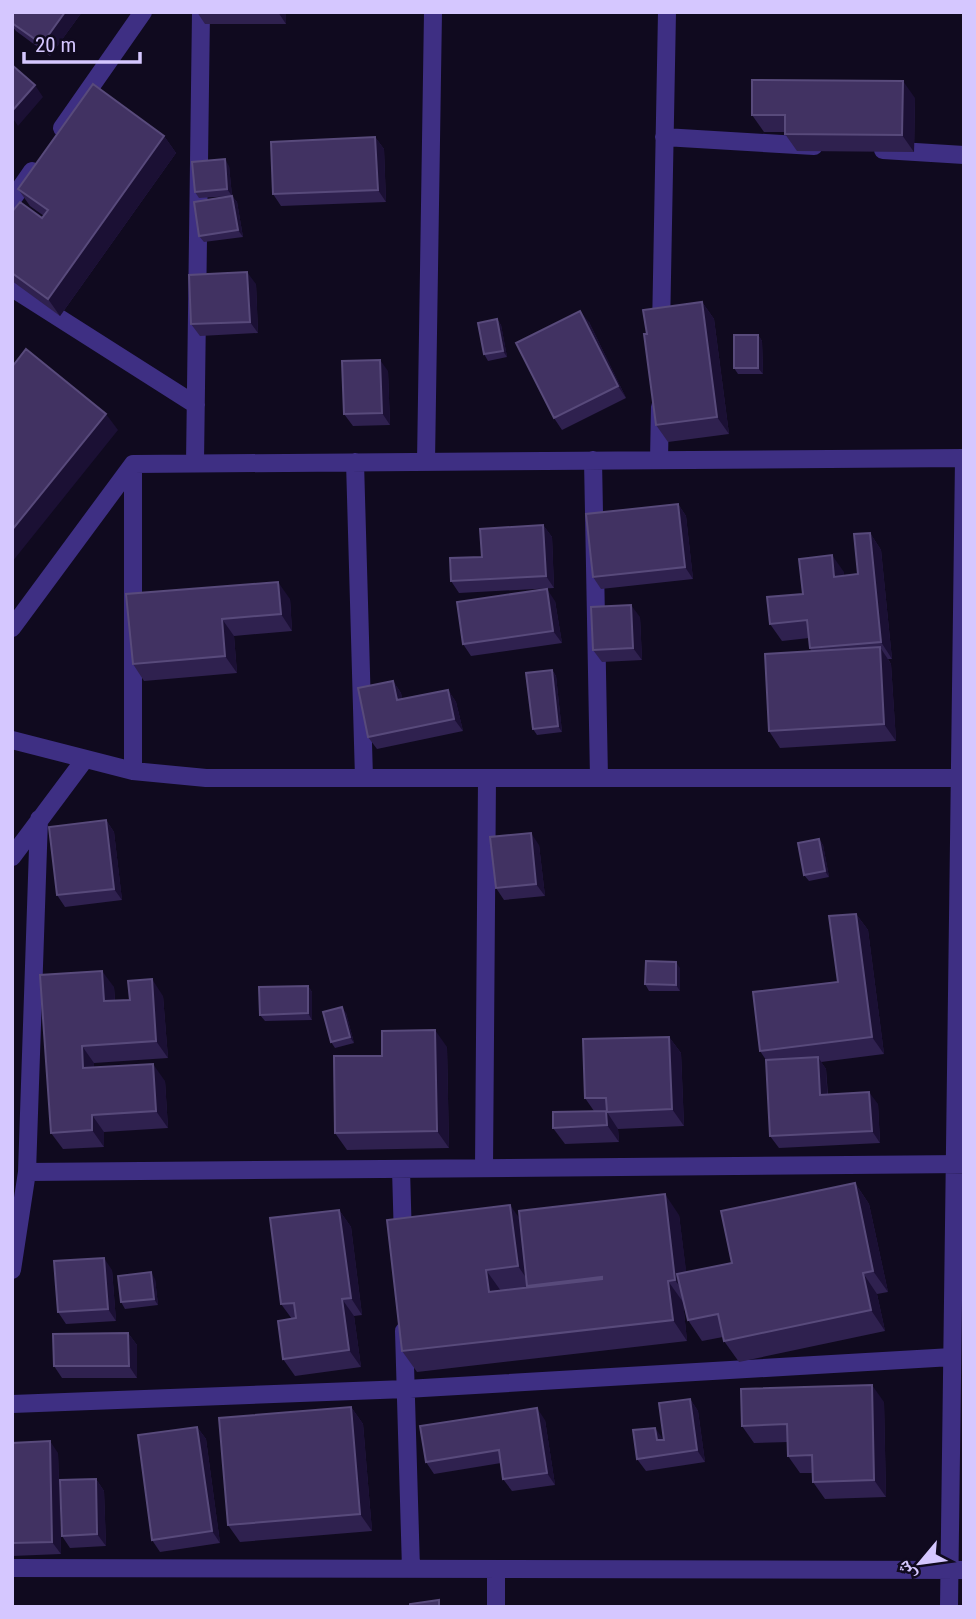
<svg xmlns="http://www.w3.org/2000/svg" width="976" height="1619" font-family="'Roboto Condensed','Noto Naskh Arabic',sans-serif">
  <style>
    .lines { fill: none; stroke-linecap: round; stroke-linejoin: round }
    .minor { stroke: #3e2f83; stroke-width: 18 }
    .wall { fill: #2f214f }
    .shaded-wall { fill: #1b1034 }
    .building { fill: #413262; stroke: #584a7b; stroke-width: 2 }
  </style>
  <rect width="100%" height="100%" fill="#100a1f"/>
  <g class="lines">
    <!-- minor -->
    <path class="minor" d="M62 128 143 12
      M664 137 814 146
      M883 150 964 155
      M12 200 32 171
      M12 288 196 405
      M661 330 667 12
      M593 460 599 778
      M659 460 660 407
      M355 462 364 778
      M426 462 433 12
      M195 463 201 12
      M12 628 133 464 964 458
      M12 740 133 771 206 778H964
      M133 771V464
      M12 857 85 759
      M484 1168 487 778
      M401 1169 403 1240
      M27 1172 964 1164
      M12 1270 27 1172 39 819
      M404 1331 411 1569
      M12 1404 406 1389 952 1357
      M12 1568 964 1570
      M496 1570V1607
      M949 1607 964 459"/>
  </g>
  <!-- wall -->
  <path class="wall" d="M82 12 50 56 16 31 12 26V13Z
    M197 12H286V24H205Z
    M915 98 914 152 797 151 785 134V132H764L752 115Z
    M164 136 176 153 60 316 12 281V212L42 218 44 216 30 206 18 189Z
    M375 137 384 149 386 202 281 206 273 194Z
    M229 166 232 196 199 198 195 192Z
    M232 196 237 202 243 237 204 242 199 236Z
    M256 284 258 333 200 336 191 324Z
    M702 302 714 319 729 434 668 442 656 425Z
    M497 319 501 325 507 357 488 361 484 354Z
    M589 322 626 398 562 430 554 418Z
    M758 335 762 341 763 374H738L734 368Z
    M388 371 390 425 353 426 344 414Z
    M678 504 686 516 693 579 601 589 593 577Z
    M543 525 552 537 554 588 459 593 451 581 482 557Z
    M870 533 881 550 892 659H888L891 664 896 741 780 748 769 731 811 651 810 648 809 638 782 641 770 624 803 594 844 572V576L858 574Z
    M126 594 290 599 292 631 234 636 237 673 144 681 133 664Z
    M555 601 562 643 471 656 463 644Z
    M640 617 642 660 602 662 593 650Z
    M552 670 556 676 562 732 537 735 533 729Z
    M393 681 401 693 402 699 448 690 456 702 463 731 377 749 368 737Z
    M106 820 114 832 122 900 65 907 57 895Z
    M819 839 823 845 829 877 809 881 804 875Z
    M539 845 545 896 504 900 496 888Z
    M856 914 868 930 884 1054 821 1062 826 1069 828 1095 878 1104 880 1143 779 1148 770 1136 766 1060 760 1051 838 982Z
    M680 968V991H649L645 984Z
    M40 975 114 987 115 1001 163 996 168 1058 94 1063V1067L165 1081 168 1128 104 1132V1147L63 1149 51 1133Z
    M308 986 312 992V1020L265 1021 260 1015Z
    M346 1013 354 1043 335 1048 331 1042Z
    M669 1037 681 1053 684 1126 618 1129 619 1142 565 1144 553 1128 594 1111 585 1098Z
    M447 1047 449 1148 347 1150 335 1133 382 1056Z
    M855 1183 869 1204 888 1292 877 1294 885 1331 739 1362 724 1341 723 1337 702 1341 688 1320 683 1302 687 1341 417 1372 402 1351 520 1219 679 1215 686 1272 732 1263Z
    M339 1210 351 1227 362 1315 354 1316 361 1367 295 1376 283 1359 292 1319 281 1304Z
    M112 1270 116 1321 66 1324 58 1312Z
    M155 1279 158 1305 125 1309 121 1302Z
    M128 1333 137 1345V1378H62L54 1366Z
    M690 1399 698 1411 705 1462 646 1471 637 1459 664 1440Z
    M884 1402 886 1497 825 1499 813 1482V1473H800L788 1456V1442L754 1443 742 1426Z
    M351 1407 363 1424 372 1531 240 1542 228 1525Z
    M545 1420 555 1485 512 1491 503 1479 501 1463 434 1474 426 1462Z
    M197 1427 206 1439 220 1543 160 1552 152 1540Z
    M12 1443 58 1453 61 1554 12 1556Z
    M96 1479 104 1491 106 1546 70 1548 62 1536Z"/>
  <!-- shaded-wall -->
  <path class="shaded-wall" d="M65 12H82L50 56 42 44Z
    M278 12H286V24Z
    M903 81 915 98 914 152 902 135Z
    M35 85 43 97 18 126 12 117V111Z
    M164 136 176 153 60 316 48 299Z
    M375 137 384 149 386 202 378 190Z
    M225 159 229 166 232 196 227 189Z
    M232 196 237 202 243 237 238 230Z
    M247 272 256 284 258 333 250 322Z
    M702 302 714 319 729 434 717 417Z
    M580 311 589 322 626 398 618 386Z
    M497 319 501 325 507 357 503 351Z
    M758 335 762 341 763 374 758 368Z
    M380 360 388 371 390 425 382 413Z
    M106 414 118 430 12 562V530Z
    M678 504 686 516 693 579 685 567Z
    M543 525 552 537 554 588 546 576Z
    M870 533 881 550 892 659 881 642Z
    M832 555 844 572 845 594 834 577Z
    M278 582 290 599 292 631 281 614Z
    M547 589 555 601 562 643 553 631Z
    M631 605 640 617 642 660 633 648Z
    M222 619 234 636 237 673 225 656Z
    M880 647 891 664 896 741 884 724Z
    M552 670 556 676 562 732 558 726Z
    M393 681 401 693 405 712 397 700Z
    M448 690 456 702 463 731 454 719Z
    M106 820 114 832 122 900 114 889Z
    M531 833 539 845 545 896 536 884Z
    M819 839 823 845 829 877 825 871Z
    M856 914 868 930 884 1054 872 1037Z
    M676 962 680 968V991L676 985Z
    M102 971 114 987 116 1018 104 1001Z
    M152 979 163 996 168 1058 156 1041Z
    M308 986 312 992V1020L308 1013Z
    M342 1007 346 1013 354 1043 350 1037Z
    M435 1030 447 1047 449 1148 437 1131Z
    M669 1037 681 1053 684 1126 672 1109Z
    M82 1046 94 1063 95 1085 83 1068Z
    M818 1057 826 1069 828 1107 820 1095Z
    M153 1064 165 1081 168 1128 156 1111Z
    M869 1092 878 1104 880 1143 872 1131Z
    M607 1112 618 1129 619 1142 607 1125Z
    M92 1115 104 1132V1147L92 1130Z
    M855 1183 869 1204 888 1292 873 1271Z
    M665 1194 679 1215 690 1301 675 1280Z
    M510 1205 525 1226 531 1285 518 1266Z
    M339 1210 351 1227 362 1315 351 1298Z
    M104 1258 112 1270 116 1321 108 1309Z
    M486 1270 501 1291 489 1292Z
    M151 1272 155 1279 158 1305 154 1299Z
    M863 1273 877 1294 885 1331 871 1310Z
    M668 1281 683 1302 687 1341 673 1320Z
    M342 1299 354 1316 361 1367 349 1350Z
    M128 1333 137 1345V1378L129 1366Z
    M872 1385 884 1402 886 1497 874 1480Z
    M690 1399 698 1411 705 1462 697 1450Z
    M351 1407 363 1424 372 1531 360 1514Z
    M537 1408 545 1420 555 1485 547 1473Z
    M197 1427 206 1439 220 1543 212 1531Z
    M655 1428 664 1440H657Z
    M50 1441 58 1453 61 1554 52 1542Z
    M96 1479 104 1491 106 1546 97 1534Z"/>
  <!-- building -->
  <path class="building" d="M13 12H65L42 44 12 23Z
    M12 65 35 85 12 111Z
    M752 80 903 81 902 135 785 134V115H752Z
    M93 84 164 136 48 299 12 273V212L20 202 42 218 48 210 18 189Z
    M375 137 378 190 273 194 271 142Z
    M225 159 227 189 195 192 192 162Z
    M232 196 238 230 199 236 194 202Z
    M247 272 250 322 191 324 189 275Z
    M702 302 717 417 656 425 644 334H647L643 310Z
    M580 311 618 386 554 418 516 343Z
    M497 319 503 351 484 354 478 323Z
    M734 335H758V368H734Z
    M26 349 106 414 12 530V367Z
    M380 360 382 413 344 414 342 361Z
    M678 504 685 567 593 577 586 514Z
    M543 525 546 576 451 581 450 558 482 557 480 529Z
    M870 533 881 642 810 648 807 620 770 624 767 597 803 594 799 559 832 555 834 577 858 574 854 534Z
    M278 582 281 614 222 619 225 656 133 664 126 594Z
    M547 589 553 631 463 644 457 602Z
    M631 605 633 648 593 650 591 607Z
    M880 647 884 724 769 731 765 654Z
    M552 670 558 726 533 729 526 673Z
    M393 681 397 700 448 690 454 719 368 737 358 688Z
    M106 820 114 889 57 895 49 827Z
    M531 833 536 884 496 888 490 837Z
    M819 839 825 871 804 875 798 843Z
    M856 914 872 1037 760 1051 753 992 838 982 829 916Z
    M646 961 676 962V985L645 984Z
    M102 971 104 1001 130 1000 128 981 152 979 156 1041 82 1046 83 1068 153 1064 156 1111 92 1115V1130L51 1133 40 975Z
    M308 986V1013L260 1015 259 987Z
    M342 1007 350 1037 331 1042 323 1012Z
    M435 1030 437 1131 335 1133 334 1056H382V1031Z
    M669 1037 672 1109 607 1112 606 1098H585L583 1039Z
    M818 1057 820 1095 869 1092 872 1131 770 1136 766 1060Z
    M606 1111 607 1125 553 1128V1112Z
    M855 1183 873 1271 863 1273 871 1310 724 1341 718 1314 688 1320 677 1274 732 1263 721 1211Z
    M665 1194 675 1280 668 1281 673 1320 402 1351 387 1220 510 1205 518 1266 486 1270 489 1292 602 1279V1277L527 1286 519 1211Z
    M339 1210 351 1298 342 1299 349 1350 283 1359 278 1321 296 1318 294 1303 281 1304 270 1218Z
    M104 1258 108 1309 58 1312 54 1261Z
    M151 1272 154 1299 121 1302 118 1276Z
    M128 1333 129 1366H54L53 1334Z
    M872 1385 874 1480 813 1482 812 1455 788 1456 787 1424 742 1426 741 1389Z
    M690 1399 697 1450 637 1459 633 1430 655 1428 657 1440H664L659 1403Z
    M351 1407 360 1514 228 1525 219 1418Z
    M537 1408 547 1473 503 1479 499 1450 426 1462 420 1426Z
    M197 1427 212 1531 152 1540 138 1435Z
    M50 1441 52 1542 12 1543V1443Z
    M96 1479 97 1534 62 1536 60 1480Z
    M439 1600V1607H410V1604Z"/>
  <!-- border -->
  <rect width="976" height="1619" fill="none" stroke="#d5c7ff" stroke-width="28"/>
  <!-- north arrow -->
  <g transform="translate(920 1563) rotate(241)" stroke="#100a1f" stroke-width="5" paint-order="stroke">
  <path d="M0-5L12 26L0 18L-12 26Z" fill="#d5c7ff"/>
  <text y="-10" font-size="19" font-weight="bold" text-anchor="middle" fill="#d5c7ff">ش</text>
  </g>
  <!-- scale -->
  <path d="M24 52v10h116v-10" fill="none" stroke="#d5c7ff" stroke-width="3.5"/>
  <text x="35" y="52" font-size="21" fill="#d5c7ff" stroke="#100a1f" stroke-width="5" paint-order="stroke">20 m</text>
</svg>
